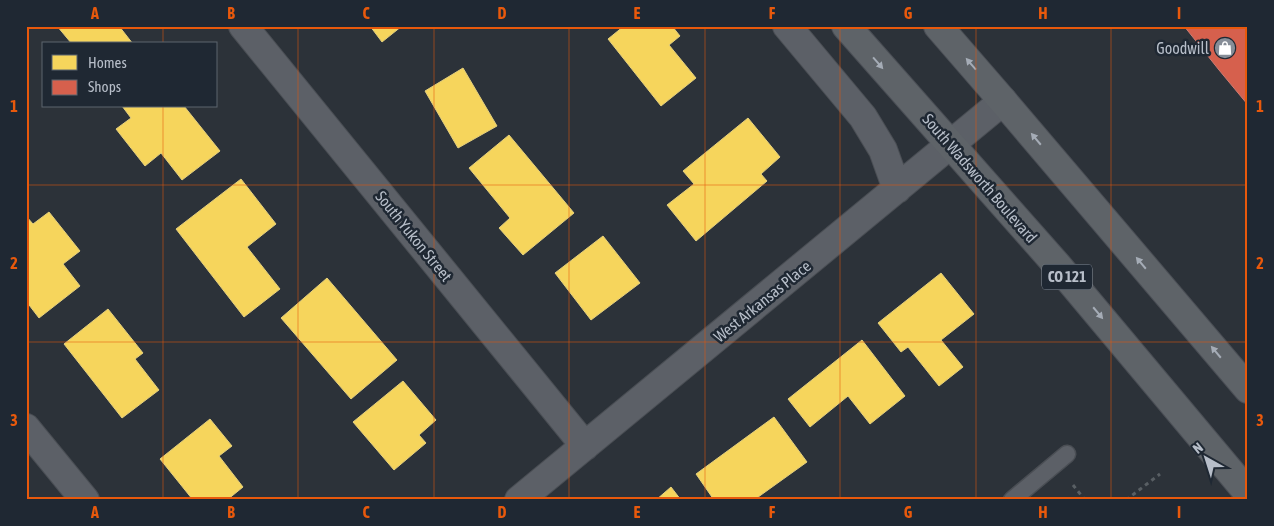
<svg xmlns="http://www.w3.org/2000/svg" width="1274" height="526" font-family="'Asap Condensed',sans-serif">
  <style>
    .homes { fill: #f6d55c; stroke: #e3ce7d }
    .shops { fill: #d6604d; stroke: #cd7c72 }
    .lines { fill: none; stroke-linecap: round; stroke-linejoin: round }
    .lane-casing { stroke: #4a4e54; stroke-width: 19 }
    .street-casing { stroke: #4a4e54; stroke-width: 30 }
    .primary-casing { stroke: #4a4e55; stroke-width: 30 }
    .path { stroke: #595f64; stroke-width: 3; stroke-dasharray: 4 4; stroke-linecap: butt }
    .lane { stroke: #5c6067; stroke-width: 16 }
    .street { stroke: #5c6067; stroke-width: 28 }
    .primary { stroke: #5e6368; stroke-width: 28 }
    .oneway { fill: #a5acb6 }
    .grid { fill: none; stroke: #e8590c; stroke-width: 1; stroke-opacity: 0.55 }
    .labels { text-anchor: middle; stroke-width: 5; stroke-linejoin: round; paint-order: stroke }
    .shield { fill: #1f2833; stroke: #89919c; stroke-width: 1 }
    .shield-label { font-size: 15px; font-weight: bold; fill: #b7bec9 }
    .poi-label { font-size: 16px; fill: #b7bec9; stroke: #1f2833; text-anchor: end }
    .street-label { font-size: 16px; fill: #b7bec9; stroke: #1f2833 }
    .neatline { fill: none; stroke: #e8590c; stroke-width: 2 }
    .grid-label { font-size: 16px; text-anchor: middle; font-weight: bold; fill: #e8590c }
  </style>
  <rect width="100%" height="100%" fill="#2c3239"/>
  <!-- homes -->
  <path class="homes" d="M57 26H119L133 44H72Z
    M370 26H402L382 42Z
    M624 26H672L680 36 669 45 696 78 661 106 608 39Z
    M463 68 497 126 458 148 425 91Z
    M122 106H184L220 151 182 180 161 153 145 166 116 129 131 118Z
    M748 118 780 157 761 174 767 181 696 241 667 205 694 184 683 171Z
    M509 135 574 213 523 255 499 228 510 218 469 168Z
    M241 179 276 224 247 247 280 289 244 317 176 229Z
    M49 212 80 251 63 264 80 286 39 318 26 301V216L33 224Z
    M603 236 640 283 591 320 555 273Z
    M941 273 974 314 941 340 963 367 939 386 908 347 901 352 878 323Z
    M327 278 397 360 351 399 281 318Z
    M108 309 143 353 135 359 159 390 122 418 64 344Z
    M862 340 905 396 870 424 848 396 810 427 788 399Z
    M403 381 436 420 419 435 426 443 394 470 353 422Z
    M774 417 807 462 754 500H714L696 474Z
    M210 419 232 446 219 456 243 487 227 500H193L160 459Z
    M671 487 681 500H656Z"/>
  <!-- shops -->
  <path class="shops" d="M1184 26H1248V105L1219 70Z"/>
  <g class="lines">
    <!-- lane casing -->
    <g class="lane-casing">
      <path id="lane" d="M1012 500 1067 454"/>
    </g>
    <!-- street casing -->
    <g class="street-casing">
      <path id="street" d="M243 26 585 446
        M787 26 863 117 883 150 897 189
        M26 428 85 500
        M519 500 1003 101"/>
    </g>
    <!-- primary casing -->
    <g class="primary-casing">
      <path id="primary" d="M846 26 1057 265 1248 493
        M938 26 1003 101 1248 389"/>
    </g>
    <!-- path -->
    <path class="path" d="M1073 485 1085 500
      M1126 500 1160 474"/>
    <!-- lane -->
    <use href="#lane" class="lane"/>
    <!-- street -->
    <use href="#street" class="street"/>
    <!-- primary -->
    <use href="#primary" class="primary"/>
  </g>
  <!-- one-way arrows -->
  <defs><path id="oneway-solid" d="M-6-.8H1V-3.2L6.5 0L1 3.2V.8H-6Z" transform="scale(1.25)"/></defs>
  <g class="oneway">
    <use href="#oneway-solid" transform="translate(878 63) rotate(49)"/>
    <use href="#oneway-solid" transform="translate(971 64) rotate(-131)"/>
    <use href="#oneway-solid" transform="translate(1036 139) rotate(-130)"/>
    <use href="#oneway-solid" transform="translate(1141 263) rotate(-130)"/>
    <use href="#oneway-solid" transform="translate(1098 313) rotate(50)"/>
    <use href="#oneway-solid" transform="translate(1216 352) rotate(-130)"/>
  </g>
  <!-- grid -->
  <path class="grid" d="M163 26V44M298 26V500M434 26V500M569 26V500M705 26V500M840 26V500M976 26V500M1111 26V500M163 106V500M26 185H1248M26 342H1248"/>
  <!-- icons -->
  <defs>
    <g id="shop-disc" transform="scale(1.125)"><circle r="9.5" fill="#868d97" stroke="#1f2833"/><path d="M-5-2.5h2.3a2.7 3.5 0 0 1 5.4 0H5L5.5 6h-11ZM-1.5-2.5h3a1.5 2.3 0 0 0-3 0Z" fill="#fff"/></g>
  </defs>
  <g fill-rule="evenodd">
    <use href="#shop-disc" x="1225" y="48"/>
  </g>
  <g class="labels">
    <!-- shield labels -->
    <rect class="shield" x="1042" y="264.5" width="50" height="25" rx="4"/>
    <g class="shield-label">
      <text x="1067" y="282">CO 121</text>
    </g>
    <!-- poi labels -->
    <g class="poi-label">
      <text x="1209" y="54">Goodwill</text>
    </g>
    <!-- street labels -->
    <g class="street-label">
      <text transform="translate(980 178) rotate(49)" y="6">South Wadsworth Boulevard</text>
      <text transform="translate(414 236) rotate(51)" y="6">South Yukon Street</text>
      <text transform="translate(762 301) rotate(-39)" y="6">West Arkansas Place</text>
    </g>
  </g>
  <!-- border -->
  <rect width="1274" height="526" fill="none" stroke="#1f2833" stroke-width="55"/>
  <!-- legend -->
  <rect x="42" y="42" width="175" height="65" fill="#1f2833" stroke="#5c646f"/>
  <rect x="52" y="55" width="25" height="15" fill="#f6d55c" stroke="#5c646f"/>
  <text x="88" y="68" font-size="15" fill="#b7bec9">Homes</text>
  <rect x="52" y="80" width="25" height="15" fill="#d6604d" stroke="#5c646f"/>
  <text x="88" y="92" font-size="15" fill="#b7bec9">Shops</text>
  <!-- north arrow -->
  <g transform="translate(1206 458) rotate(321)" stroke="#1f2833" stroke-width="4" paint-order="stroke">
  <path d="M0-4L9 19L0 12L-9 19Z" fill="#b7bec9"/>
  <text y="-8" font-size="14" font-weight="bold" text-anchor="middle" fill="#b7bec9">N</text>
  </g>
  <rect x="28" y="28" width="1218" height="470" class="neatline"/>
  <g class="grid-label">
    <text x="95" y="19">A</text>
    <text x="231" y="19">B</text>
    <text x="366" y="19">C</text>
    <text x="502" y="19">D</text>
    <text x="637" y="19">E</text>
    <text x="772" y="19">F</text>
    <text x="908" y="19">G</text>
    <text x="1043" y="19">H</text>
    <text x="1179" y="19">I</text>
    <text x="14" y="112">1</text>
    <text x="1260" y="112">1</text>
    <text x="14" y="269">2</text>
    <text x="1260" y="269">2</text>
    <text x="14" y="426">3</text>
    <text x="1260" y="426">3</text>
    <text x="95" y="518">A</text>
    <text x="231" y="518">B</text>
    <text x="366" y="518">C</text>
    <text x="502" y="518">D</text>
    <text x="637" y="518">E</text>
    <text x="772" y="518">F</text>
    <text x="908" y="518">G</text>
    <text x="1043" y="518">H</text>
    <text x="1179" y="518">I</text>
  </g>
</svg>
